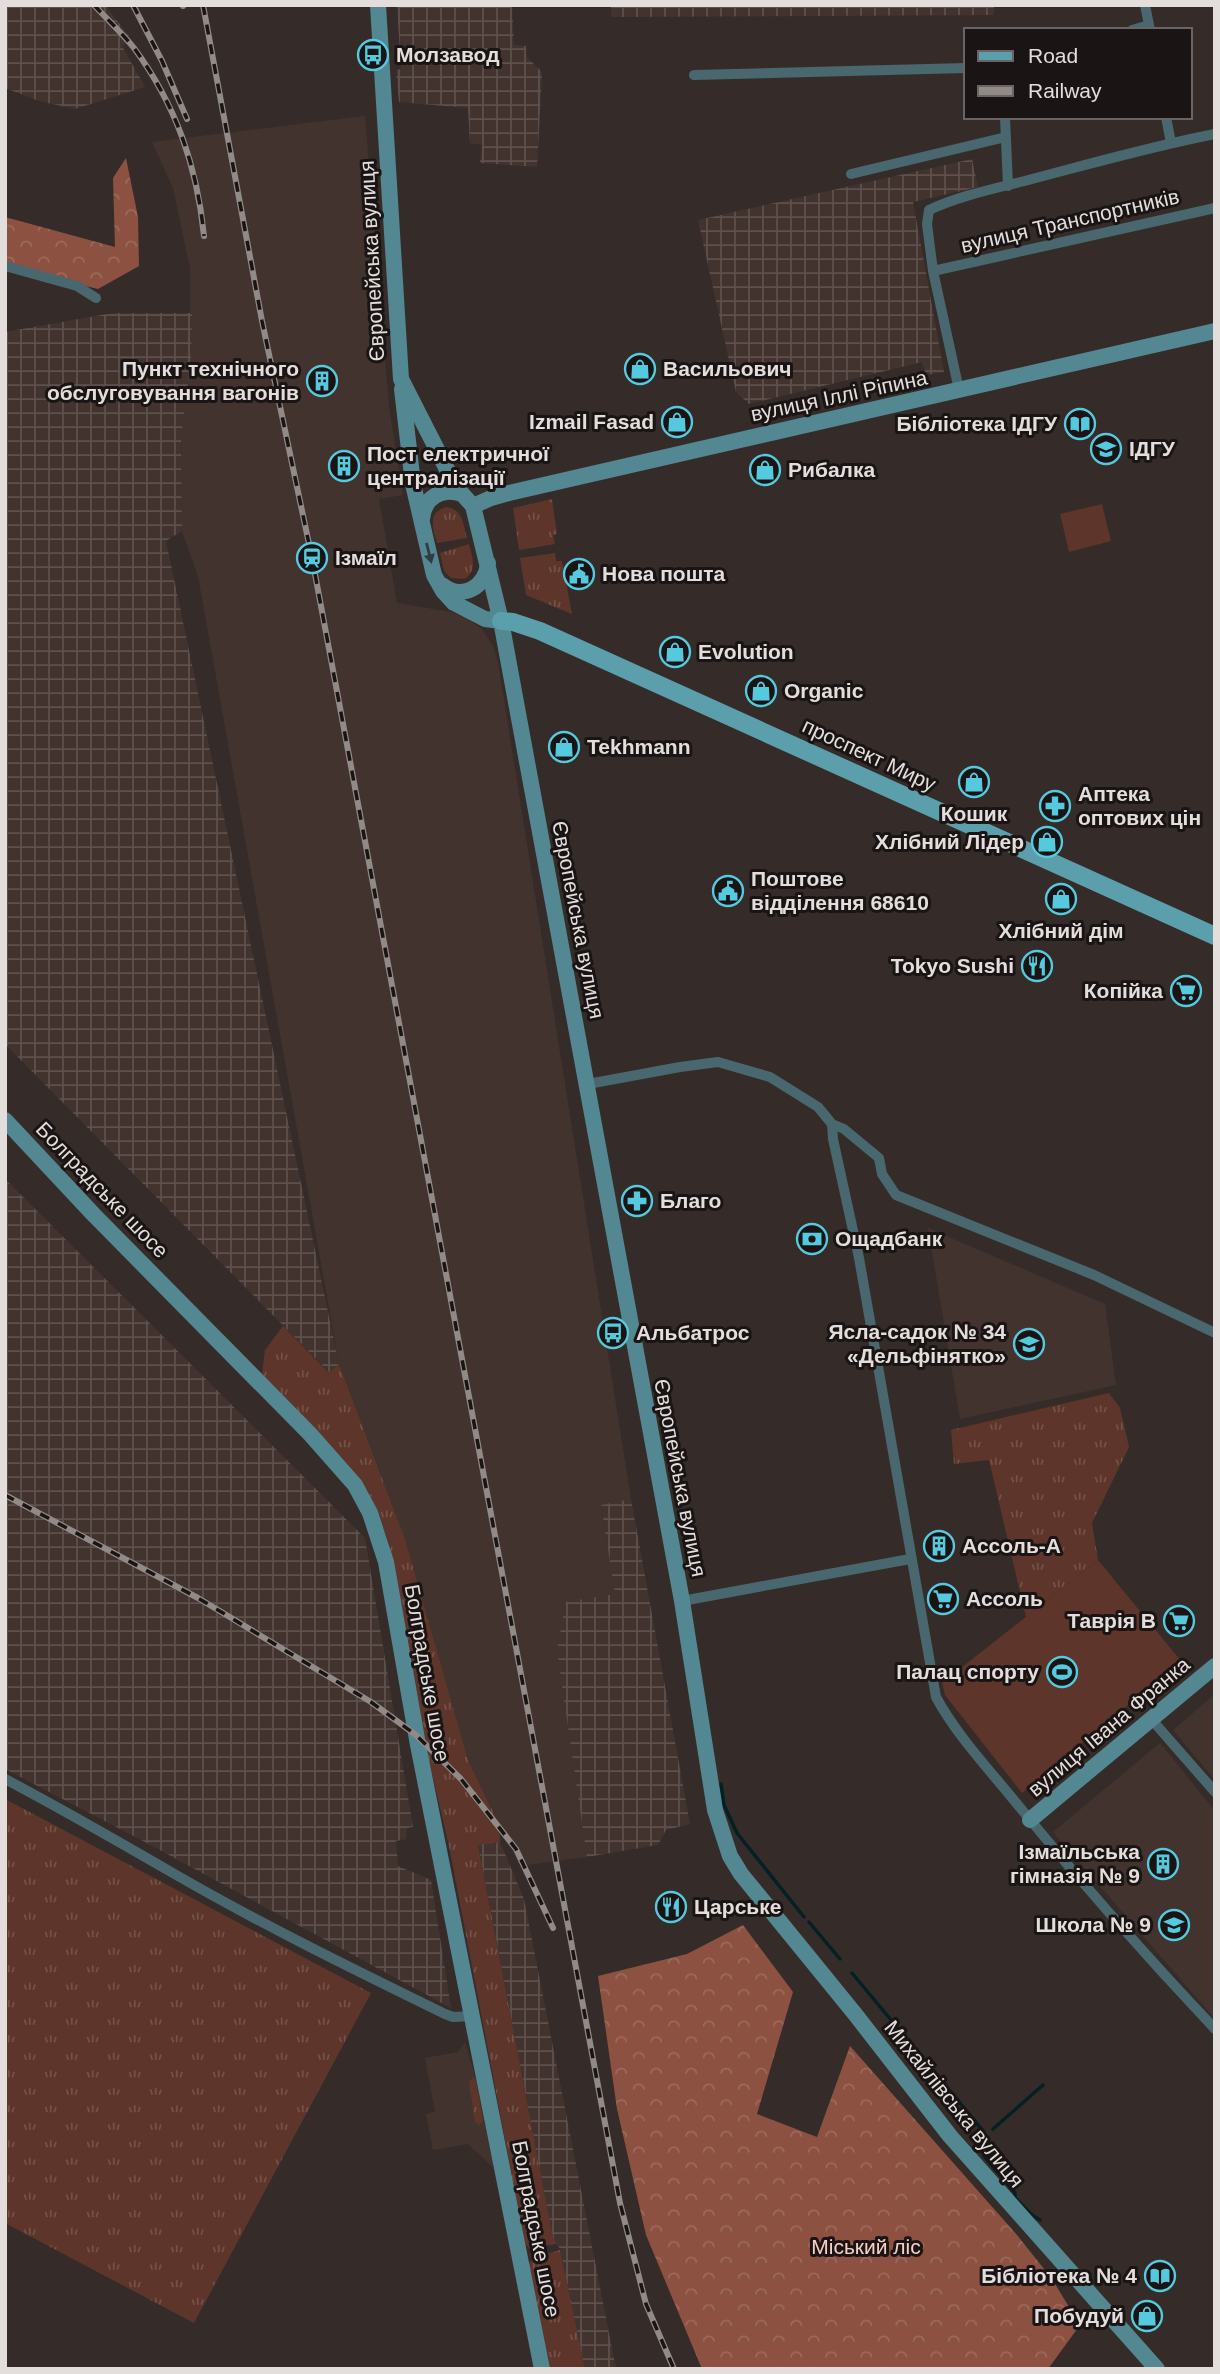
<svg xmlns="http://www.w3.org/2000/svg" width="1220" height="2374" font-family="Helvetica,sans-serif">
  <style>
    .built { fill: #43332e }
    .industrial { fill: url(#industrial-grid) }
    .grass { fill: url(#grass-tufts) }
    .forest { fill: url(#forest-crowns) }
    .pitch { fill: #5d352a }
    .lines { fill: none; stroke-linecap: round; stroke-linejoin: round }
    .stream { stroke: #052025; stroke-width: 3.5 }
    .street { stroke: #48676e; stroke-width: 10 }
    .secondary { stroke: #538791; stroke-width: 16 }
    .primary { stroke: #5b9fac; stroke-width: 18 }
    .rail-casing { stroke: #918a87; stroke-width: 6 }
    .rail { stroke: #1a1514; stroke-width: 3.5; stroke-dasharray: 10; stroke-linecap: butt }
    .oneway { fill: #2e3d40 }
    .labels { text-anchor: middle; stroke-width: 6; stroke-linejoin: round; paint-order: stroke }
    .poi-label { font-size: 21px; font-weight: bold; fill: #e3dddb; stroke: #1a1514; text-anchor: start }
    .street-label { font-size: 21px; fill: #e3dddb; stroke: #1a1514 }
    .park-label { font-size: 21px; fill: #f6d0c5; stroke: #1a1514 }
  </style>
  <defs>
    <pattern id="industrial-grid" width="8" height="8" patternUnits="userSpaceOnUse" patternTransform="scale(1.75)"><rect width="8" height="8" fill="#43332e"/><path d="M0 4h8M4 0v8" fill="none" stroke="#5e504c"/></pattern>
    <pattern id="grass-tufts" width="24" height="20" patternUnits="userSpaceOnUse" patternTransform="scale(1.75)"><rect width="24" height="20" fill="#5d352a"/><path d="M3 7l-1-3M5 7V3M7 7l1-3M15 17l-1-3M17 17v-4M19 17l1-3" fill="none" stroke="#745248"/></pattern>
    <pattern id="forest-crowns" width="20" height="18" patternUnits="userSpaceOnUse" patternTransform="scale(1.75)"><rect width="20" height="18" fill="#8c5141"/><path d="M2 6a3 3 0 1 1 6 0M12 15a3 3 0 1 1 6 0" fill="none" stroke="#9c6a5c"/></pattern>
  </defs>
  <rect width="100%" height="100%" fill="#352c29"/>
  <!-- built -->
  <path class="built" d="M365 116 389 407 403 495 379 499 397 603 451 612 468 619 482 629 493 646 498 662 631 1499 601 1506 615 1594 577 1779 587 1857 520 1866 468 1760 405 1539 339 1364 198 576 182 531 181 436 191 360 190 268 173 188 152 142Z
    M928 1228 1105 1304 1116 1385 960 1419Z
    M1215 1694V1780L1173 1730Z
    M1160 1743 1215 1811V2019L1053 1832Z
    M465 2042 476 2080 494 2168 468 2144 433 2150 426 2114 435 2112 425 2058 458 2052Z"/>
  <!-- industrial -->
  <path class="industrial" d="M5 5H105L132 40 122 46 145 87 75 109 39 101 5 88Z
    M397 5H512L514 45 526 46 527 57 542 72 537 167 480 163 482 145 470 143 468 108 399 102 396 70 401 69Z
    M611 5H994V15L611 17Z
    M972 159 978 187 913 202 944 372 926 375 922 362 749 404 736 392 698 220Z
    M113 313H192L191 360 181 436 182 531 166 541 339 1364 330 1373 5 1044V332Z
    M5 1179 365 1538 413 1827 407 1828 406 1839 396 1841 398 1866 431 1880 451 2008 143 1841 5 1769Z
    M631 1499 690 1824 666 1830 658 1845 587 1857 557 1650 566 1602 615 1594 601 1505Z
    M500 1842 524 1899 616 2369H585L560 2249 553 2238 478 1844Z"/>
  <!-- grass -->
  <path class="grass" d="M552 499 557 534 553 535 555 544 519 550 513 508Z
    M446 507C463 509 463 524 467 538L437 543C433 528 427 513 446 507Z
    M469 544C472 557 478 569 465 579L451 578 444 571 440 553Z
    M555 553 556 561H562L572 614 526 595 520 558Z
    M283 1326 329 1373 339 1364 405 1539 468 1760 499 1824 500 1842 478 1845 553 2238 557 2244 529 2248 525 2244 449 1846 425 1743 389 1543 377 1511 262 1374 265 1350Z
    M1109 1393 1120 1408 1129 1447 1092 1523 1098 1560 1026 1617 989 1460 954 1464 951 1430Z
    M5 1799 371 1993 194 2323 5 2223Z
    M473 2077 476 2080 483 2121 479 2125 475 2122 469 2082Z
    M560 2250 585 2369H548L528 2264 535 2257Z"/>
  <!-- forest -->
  <path class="forest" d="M126 158 138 217 139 266 98 289 5 266V217L115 247 113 178Z
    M743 1925 793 1992 757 2114 817 2137 850 2046 1017 2235 1052 2279 1080 2325 1048 2369H702L646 2235 617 2109 598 1976 687 1954Z"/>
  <!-- pitch -->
  <path class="pitch" d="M1102 504 1111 541 1069 552 1060 514Z
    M1098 1560 1181 1661 1022 1793 945 1695 942 1683Z"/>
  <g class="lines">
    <!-- stream -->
    <path class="stream" d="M721 1784 724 1805 737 1833 804 1917
      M809 1922 840 1959
      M852 1973 984 2132V2156L1015 2193V2198L1032 2215 1040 2220
      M993 2129 1043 2085"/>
    <!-- street -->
    <path class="street" d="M1145 5 1150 30
      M1132 30 1149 25
      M694 75 966 68
      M1005 117 1008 186
      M1166 117 1171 143
      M851 174 1006 137
      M5 266 77 286 96 298
      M933 271 1215 208
      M959 390 933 271 927 224 929 210C961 195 998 188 1032 179 1093 163 1153 146 1215 134
      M588 1084 680 1067 718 1062 770 1077 818 1107 832 1124 833 1139 859 1258 936 1697C956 1734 986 1766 1013 1799 1077 1878 1145 1955 1215 2029
      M832 1124 844 1129 879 1158 882 1174 896 1195 1094 1275 1213 1332
      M682 1601 910 1559
      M1152 1720 1215 1792
      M5 1779C64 1810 121 1843 178 1876 265 1926 355 1970 445 2014L453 2017 473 2016"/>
    <!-- secondary -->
    <path class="secondary" d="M378 5 401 379 456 487 473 506 501 621 682 1601 715 1810 730 1856 741 1874 855 2014 950 2136 1157 2369
      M402 389 413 484 434 575 443 591 454 603 485 619 501 621
      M473 506 491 498 509 493 1215 331
      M422 519C424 497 442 487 462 494
      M442 585C462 601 486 587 488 563
      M5 1120 94 1215 310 1434 355 1485 370 1513 386 1562 418 1745 542 2369
      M1030 1820 1215 1666"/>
    <!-- primary -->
    <path class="primary" d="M501 621 513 622 540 631 1215 936"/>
    <!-- rail casing -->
    <g class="rail-casing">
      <path id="rail" d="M94 5C107 19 122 33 134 48 176 105 197 166 204 236
        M133 5 162 61 187 119
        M183 5V6
        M203 5 262 321 312 558 620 2203 646 2304 674 2369
        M5 1495 198 1598 371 1702 416 1735 461 1779 516 1849 553 1928"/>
    </g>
    <!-- rail -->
    <use href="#rail" class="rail"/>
  </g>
  <!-- one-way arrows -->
  <defs><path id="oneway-solid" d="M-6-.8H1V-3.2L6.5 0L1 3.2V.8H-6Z" transform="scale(1.75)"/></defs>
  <use class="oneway" href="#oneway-solid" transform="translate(429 553) rotate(76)"/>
  <!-- icons -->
  <defs>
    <g id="bus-ring" transform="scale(1.575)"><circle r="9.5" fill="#1a1514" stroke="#55cadf" stroke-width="1.5"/><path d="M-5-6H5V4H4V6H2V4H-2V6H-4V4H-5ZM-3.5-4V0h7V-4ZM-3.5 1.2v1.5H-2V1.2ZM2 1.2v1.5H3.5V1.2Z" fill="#55cadf"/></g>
    <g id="shop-ring" transform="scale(1.575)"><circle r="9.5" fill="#1a1514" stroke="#55cadf" stroke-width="1.5"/><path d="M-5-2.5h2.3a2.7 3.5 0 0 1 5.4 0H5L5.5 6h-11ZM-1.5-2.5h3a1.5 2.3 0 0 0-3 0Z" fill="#55cadf"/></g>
    <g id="building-ring" transform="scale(1.575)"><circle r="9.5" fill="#1a1514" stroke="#55cadf" stroke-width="1.5"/><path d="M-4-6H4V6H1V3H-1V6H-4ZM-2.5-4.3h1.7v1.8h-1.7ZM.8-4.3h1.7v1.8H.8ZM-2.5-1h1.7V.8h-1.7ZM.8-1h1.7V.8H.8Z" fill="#55cadf"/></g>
    <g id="library-ring" transform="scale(1.575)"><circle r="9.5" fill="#1a1514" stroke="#55cadf" stroke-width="1.5"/><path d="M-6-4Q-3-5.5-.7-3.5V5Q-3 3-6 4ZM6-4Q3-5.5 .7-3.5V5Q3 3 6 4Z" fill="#55cadf"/></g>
    <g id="university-ring" transform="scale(1.575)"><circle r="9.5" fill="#1a1514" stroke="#55cadf" stroke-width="1.5"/><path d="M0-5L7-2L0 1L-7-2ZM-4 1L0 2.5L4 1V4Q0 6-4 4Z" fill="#55cadf"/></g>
    <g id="station-ring" transform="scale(1.575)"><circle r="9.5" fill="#1a1514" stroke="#55cadf" stroke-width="1.5"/><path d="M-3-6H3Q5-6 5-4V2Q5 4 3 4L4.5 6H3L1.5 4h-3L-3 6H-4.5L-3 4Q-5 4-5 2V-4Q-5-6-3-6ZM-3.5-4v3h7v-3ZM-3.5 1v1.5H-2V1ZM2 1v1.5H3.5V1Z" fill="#55cadf"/></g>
    <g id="civic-ring" transform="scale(1.575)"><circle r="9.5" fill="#1a1514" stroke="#55cadf" stroke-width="1.5"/><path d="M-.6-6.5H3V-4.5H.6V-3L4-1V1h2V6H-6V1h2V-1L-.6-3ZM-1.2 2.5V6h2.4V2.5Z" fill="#55cadf"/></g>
    <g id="pharmacy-ring" transform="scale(1.575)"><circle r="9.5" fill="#1a1514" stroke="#55cadf" stroke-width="1.5"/><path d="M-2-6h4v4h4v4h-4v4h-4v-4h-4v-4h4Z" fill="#55cadf"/></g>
    <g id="restaurant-ring" transform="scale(1.575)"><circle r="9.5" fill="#1a1514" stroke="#55cadf" stroke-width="1.5"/><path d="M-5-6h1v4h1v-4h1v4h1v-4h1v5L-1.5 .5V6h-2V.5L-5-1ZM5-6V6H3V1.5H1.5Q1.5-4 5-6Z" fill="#55cadf"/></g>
    <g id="supermarket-ring" transform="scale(1.575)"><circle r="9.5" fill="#1a1514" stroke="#55cadf" stroke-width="1.5"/><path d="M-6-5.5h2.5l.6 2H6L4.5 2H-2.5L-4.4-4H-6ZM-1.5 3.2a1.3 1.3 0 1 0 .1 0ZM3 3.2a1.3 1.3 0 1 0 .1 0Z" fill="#55cadf"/></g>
    <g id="bank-ring" transform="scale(1.575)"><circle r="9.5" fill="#1a1514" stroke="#55cadf" stroke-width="1.5"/><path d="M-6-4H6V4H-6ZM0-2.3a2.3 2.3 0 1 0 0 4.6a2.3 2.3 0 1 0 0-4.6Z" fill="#55cadf"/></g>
    <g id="school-ring" transform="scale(1.575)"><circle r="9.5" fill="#1a1514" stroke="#55cadf" stroke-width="1.5"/><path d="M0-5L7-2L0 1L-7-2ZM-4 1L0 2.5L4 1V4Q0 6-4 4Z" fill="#55cadf"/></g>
    <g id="stadium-ring" transform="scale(1.575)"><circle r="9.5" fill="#1a1514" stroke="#55cadf" stroke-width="1.5"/><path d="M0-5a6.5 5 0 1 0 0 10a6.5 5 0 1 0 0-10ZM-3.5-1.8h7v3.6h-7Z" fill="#55cadf"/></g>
  </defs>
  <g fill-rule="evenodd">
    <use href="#bus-ring" x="373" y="55"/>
    <use href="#shop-ring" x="640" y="369"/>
    <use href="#building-ring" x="322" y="381"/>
    <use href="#shop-ring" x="677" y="422"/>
    <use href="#library-ring" x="1080" y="424"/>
    <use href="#university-ring" x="1106" y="449"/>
    <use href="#building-ring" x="344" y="466"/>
    <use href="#shop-ring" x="765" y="470"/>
    <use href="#station-ring" x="312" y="558"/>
    <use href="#civic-ring" x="579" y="574"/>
    <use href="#shop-ring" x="675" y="652"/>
    <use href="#shop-ring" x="761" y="691"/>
    <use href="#shop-ring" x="564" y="747"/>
    <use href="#shop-ring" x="974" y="782"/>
    <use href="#pharmacy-ring" x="1055" y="806"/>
    <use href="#shop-ring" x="1047" y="842"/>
    <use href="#civic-ring" x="728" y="891"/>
    <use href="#shop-ring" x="1061" y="899"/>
    <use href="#restaurant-ring" x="1037" y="966"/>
    <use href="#supermarket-ring" x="1186" y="991"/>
    <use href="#pharmacy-ring" x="637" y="1201"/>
    <use href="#bank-ring" x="812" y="1239"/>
    <use href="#bus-ring" x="613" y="1333"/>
    <use href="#school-ring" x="1029" y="1344"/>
    <use href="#building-ring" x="939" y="1546"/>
    <use href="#supermarket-ring" x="943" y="1599"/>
    <use href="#supermarket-ring" x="1179" y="1621"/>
    <use href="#stadium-ring" x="1062" y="1672"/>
    <use href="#building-ring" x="1163" y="1864"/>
    <use href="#restaurant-ring" x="671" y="1907"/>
    <use href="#school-ring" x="1174" y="1925"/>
    <use href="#library-ring" x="1160" y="2276"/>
    <use href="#shop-ring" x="1147" y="2316"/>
  </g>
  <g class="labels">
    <!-- poi labels -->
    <g class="poi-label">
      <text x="396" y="62">Молзавод</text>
      <text x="299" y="376" text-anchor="end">Пункт технічного<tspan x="299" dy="24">обслуговування вагонів</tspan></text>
      <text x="663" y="376">Васильович</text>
      <text x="654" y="429" text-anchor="end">Izmail Fasad</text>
      <text x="1057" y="431" text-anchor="end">Бібліотека ІДГУ</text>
      <text x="1129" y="456">ІДГУ</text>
      <text x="367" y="461">Пост електричної<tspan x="367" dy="24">централізації</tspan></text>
      <text x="788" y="477">Рибалка</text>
      <text x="335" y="565">Ізмаїл</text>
      <text x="602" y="581">Нова пошта</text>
      <text x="698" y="659">Evolution</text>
      <text x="784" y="698">Organic</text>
      <text x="587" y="754">Tekhmann</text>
      <text x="1078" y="801">Аптека<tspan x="1078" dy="24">оптових цін</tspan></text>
      <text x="974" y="821" text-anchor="middle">Кошик</text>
      <text x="1024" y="849" text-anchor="end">Хлібний Лідер</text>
      <text x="751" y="886">Поштове<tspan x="751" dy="24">відділення 68610</tspan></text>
      <text x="1061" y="938" text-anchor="middle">Хлібний дім</text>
      <text x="1014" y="973" text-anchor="end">Tokyo Sushi</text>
      <text x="1163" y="998" text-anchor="end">Копійка</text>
      <text x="660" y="1208">Благо</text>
      <text x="835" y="1246">Ощадбанк</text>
      <text x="1006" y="1339" text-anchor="end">Ясла-садок № 34<tspan x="1006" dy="24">«Дельфінятко»</tspan></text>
      <text x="636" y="1340">Альбатрос</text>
      <text x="962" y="1553">Ассоль-А</text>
      <text x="966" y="1606">Ассоль</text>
      <text x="1156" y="1628" text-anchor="end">Таврія В</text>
      <text x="1039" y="1679" text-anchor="end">Палац спорту</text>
      <text x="1140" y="1859" text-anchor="end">Ізмаїльська<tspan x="1140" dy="24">гімназія № 9</tspan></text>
      <text x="694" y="1914">Царське</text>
      <text x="1151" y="1932" text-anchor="end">Школа № 9</text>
      <text x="1137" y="2283" text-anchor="end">Бібліотека № 4</text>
      <text x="1124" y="2323" text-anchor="end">Побудуй</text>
    </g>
    <!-- street labels -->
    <g class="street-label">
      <text transform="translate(1070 221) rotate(-13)" y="7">вулиця Транспортників</text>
      <text transform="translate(372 261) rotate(-93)" y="7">Європейська вулиця</text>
      <text transform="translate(839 396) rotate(-12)" y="7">вулиця Іллі Ріпина</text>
      <text transform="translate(869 755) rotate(25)" y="7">проспект Миру</text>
      <text transform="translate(578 920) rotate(79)" y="7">Європейська вулиця</text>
      <text transform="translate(102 1190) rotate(46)" y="7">Болградське шосе</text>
      <text transform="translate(680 1478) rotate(79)" y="7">Європейська вулиця</text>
      <text transform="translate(427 1673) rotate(80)" y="7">Болградське шосе</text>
      <text transform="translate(1109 1727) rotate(-40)" y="7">вулиця Івана Франка</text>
      <text transform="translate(954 2104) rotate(51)" y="7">Михайлівська вулиця</text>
      <text transform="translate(536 2229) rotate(79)" y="7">Болградське шосе</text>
    </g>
    <!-- park labels -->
    <g class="park-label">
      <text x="866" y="2254">Міський ліс</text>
    </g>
  </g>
  <!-- border -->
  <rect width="1220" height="2374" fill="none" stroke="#e3dddb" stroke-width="14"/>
  <!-- legend -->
  <rect x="964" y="28" width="228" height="91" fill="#1a1514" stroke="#6a6564" stroke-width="2"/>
  <rect x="978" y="51" width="35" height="10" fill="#5b9fac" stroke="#6a6564" stroke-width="2"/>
  <text x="1028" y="63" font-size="21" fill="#e3dddb">Road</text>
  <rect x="978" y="86" width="35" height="10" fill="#918a87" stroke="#6a6564" stroke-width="2"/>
  <text x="1028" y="98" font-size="21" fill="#e3dddb">Railway</text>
</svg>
